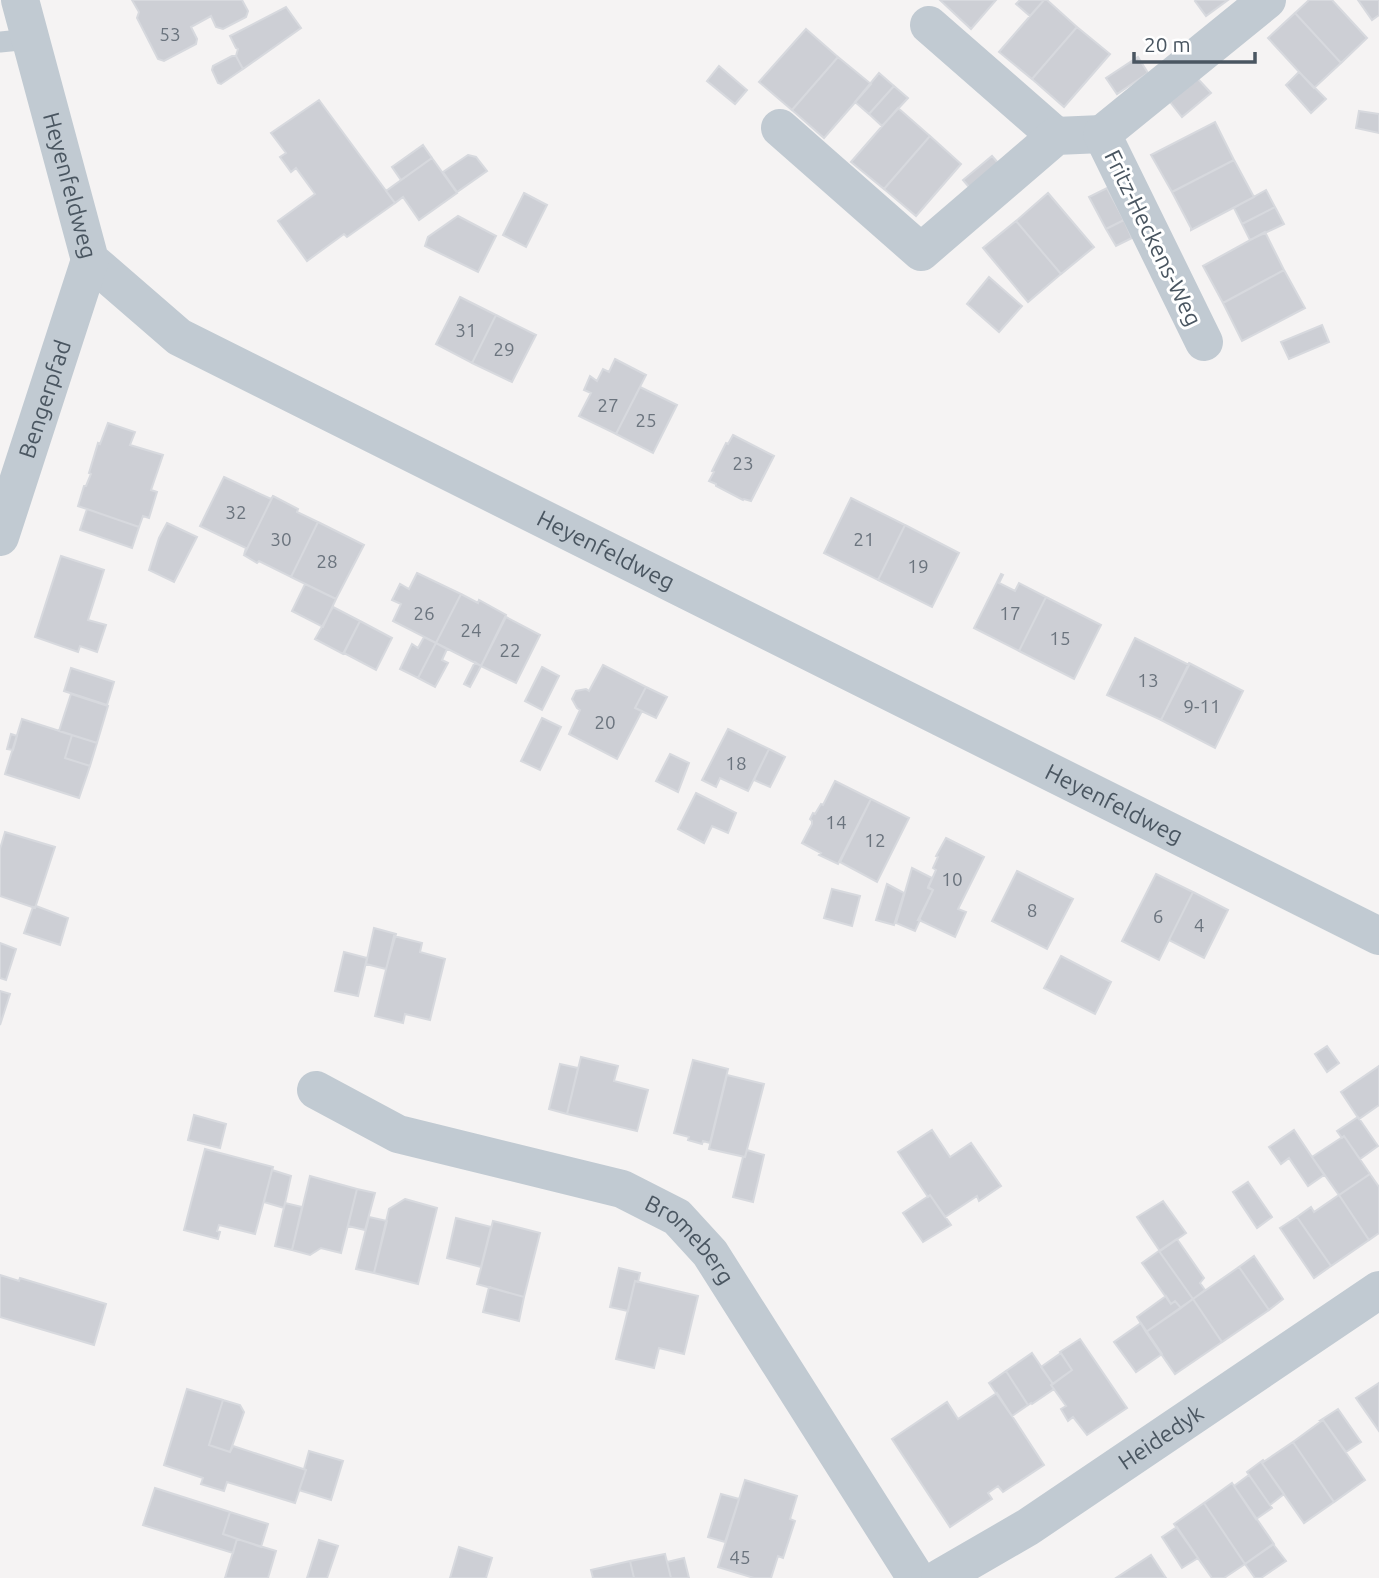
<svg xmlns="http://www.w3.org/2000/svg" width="1379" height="1578" font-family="Ubuntu,sans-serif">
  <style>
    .building { fill: #cdcfd5; stroke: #d7d9de; stroke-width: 2 }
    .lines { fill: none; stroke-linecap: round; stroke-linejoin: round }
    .service { stroke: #c1cad2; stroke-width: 21 }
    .minor { stroke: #c1cad2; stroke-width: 38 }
    .labels { text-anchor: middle; stroke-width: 6; stroke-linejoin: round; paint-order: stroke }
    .number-label { font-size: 19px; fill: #6b747e }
    .street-label { font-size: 23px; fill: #4a5661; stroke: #fff }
  </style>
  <rect width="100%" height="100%" fill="#f5f3f3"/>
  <!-- building -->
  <path class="building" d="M132 0H242L248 11 246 17 223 29 216 27 211 16 191 27 197 39 196 44 164 61 158 59 137 18 139 12Z
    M940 0H996L971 29Z
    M1020 0H1044L1030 16 1016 4Z
    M1044 0H1047L1077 27 1032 79 999 52Z
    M1196 0H1228L1206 16 1195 1Z
    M1309 0H1332L1367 38 1341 63 1295 13Z
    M1358 0H1379V15L1372 20Z
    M286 7 301 28 243 69 236 56 238 49 236 48 230 36Z
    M1295 13 1341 63 1314 88 1268 38Z
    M1077 27 1110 54 1064 107 1032 79Z
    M806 29 838 57 792 110 759 82Z
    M232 56H236L243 69 221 84 218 83 212 70 213 66Z
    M838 57 871 84 824 138 792 110Z
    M1138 57 1148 73 1117 94 1106 78Z
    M719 66 747 90 735 104 707 81Z
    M1299 72 1326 99 1311 113 1286 85Z
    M879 73 894 86 869 114 855 102Z
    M1198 79 1211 93 1182 117 1170 102Z
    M894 86 908 98 882 126 869 114Z
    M319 100 395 203 347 237 344 234 307 261 278 221 315 194 296 168 291 172 280 157 286 153 271 133Z
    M898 108 930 136 884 189 851 162Z
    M1359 111 1379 114V133L1356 128Z
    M1215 122 1234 160 1172 192 1151 155Z
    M930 136 961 164 916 216 884 189Z
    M423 145 432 158 401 180 392 167Z
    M468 155 476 157 487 171 457 192 443 172Z
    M992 156 1005 171 976 195 963 180Z
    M432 158 457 193 419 220 403 197 395 203 386 191Z
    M1234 160 1254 197 1191 230V228L1172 192Z
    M1107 188 1124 220 1106 229 1089 197Z
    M1266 190 1275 207 1242 224 1234 208Z
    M524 193 547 205 526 247 503 235Z
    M1048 193 1094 247 1061 274 1016 221Z
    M1275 207 1284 224 1250 240 1242 224Z
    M458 216 496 236 478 272 425 246 428 237Z
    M1124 220 1132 238 1116 246 1106 229Z
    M1016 221 1061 274 1028 302 983 248Z
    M1265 232 1284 270 1223 303 1203 266Z
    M1284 270 1305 308 1242 341 1223 303Z
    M989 277 1022 306 999 332 967 304Z
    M460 297 496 315 472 363 436 344Z
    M496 315 536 335 512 382 472 363Z
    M1322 325 1329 342 1289 359 1281 342Z
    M615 359 646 375 616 434 579 416 591 393 584 390 590 376 597 381 603 369 609 372Z
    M640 387 677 405 653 453 616 434Z
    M108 423 135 432 130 445 163 455 151 490 157 492 149 518 143 516 139 527 78 506 84 486H86L91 474 89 473 98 443 100 444Z
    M733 435 774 456 751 501 744 499 743 500 716 486V484L709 481 714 472 712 471 726 443 728 444Z
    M224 477 271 499 273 496 244 555 246 548 200 526Z
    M273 496 298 509 297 512 318 522 291 577 259 561 257 563 244 555Z
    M851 498 905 525 878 580 824 553Z
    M87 509 139 527 132 548 80 530Z
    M318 522 364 545 336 599 291 577Z
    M167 523 197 537 174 582 149 570 159 538Z
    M905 525 959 553 932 607 878 580Z
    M61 556 104 570 88 620 106 625 97 652 80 646 78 652 35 637Z
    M417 573 461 594 436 643 393 621 401 604 392 600 400 584 409 589Z
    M1001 574 1003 575 999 583 1015 591 1019 583 1046 597 1019 651 974 628Z
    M305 584 336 599 323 627 292 611Z
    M461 594 478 603 479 600 506 615 481 666 436 643Z
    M1046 597 1101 625 1074 679 1019 651Z
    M333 607 360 621 343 654 315 639Z
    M506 617 540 635 516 683 481 666Z
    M360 621 392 638 376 670 344 653Z
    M424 637 436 643 418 678 400 669 412 644 418 648Z
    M1135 638 1189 665 1161 720 1107 695Z
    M436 643 447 649 442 660 448 663 435 687 418 678Z
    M475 662 481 666 470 687 464 684Z
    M1189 663 1243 691 1215 748 1161 720Z
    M603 665 646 687 635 708 642 711 617 759 569 734 580 710 577 708 572 699 576 691 586 689 589 691Z
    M542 667 559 676 542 710 525 701Z
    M71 668 114 682 107 705 64 691Z
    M646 687 667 697 656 718 635 708Z
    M71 694 108 706 97 743 59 731Z
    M542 718 561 727 540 770 521 761Z
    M22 719 72 735 65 758 90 766 79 798 5 774Z
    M728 729 769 749 748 791 720 778 716 787 702 780Z
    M11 734 17 736 13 750 7 749Z
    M72 735 97 743 90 766 65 758Z
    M769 749 785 757 770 787 754 780Z
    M670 754 689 763 678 792 656 781Z
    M835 781 871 799 838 864 819 855 821 853 802 843 812 824V821L810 819 813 813 815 814 821 804 823 805Z
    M696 793 736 813 728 833 712 826 704 843 678 829Z
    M871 799 909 818 877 882 840 862Z
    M5 832 55 847 35 908 0 896V849Z
    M946 838 984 857 958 909 966 912 955 937 919 920 933 890 928 888 936 870 933 868 938 857 936 856Z
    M912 868 932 878 928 887 933 890 918 920H920L915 931 896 923Z
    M1017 871 1073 899 1047 949 992 921Z
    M1156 874 1193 892 1159 960 1122 941Z
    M887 884 904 893 894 925 876 920Z
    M832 889 860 896 852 926 824 918Z
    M1193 892 1228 910 1204 958 1169 940Z
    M36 906 68 918 60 945 24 933 33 907 35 908Z
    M374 928 396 934 386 969 366 964Z
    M394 936 422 943 420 952 445 959 430 1020 405 1014 403 1023 375 1016Z
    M0 943 16 949 6 980 0 978Z
    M344 952 367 958 358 996 335 991Z
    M1061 956 1111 982 1095 1014 1044 988Z
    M0 991 10 994 0 1025Z
    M1327 1046 1339 1063 1327 1072 1315 1054Z
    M581 1057 618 1066 614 1081 648 1090 637 1131 567 1114Z
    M693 1060 728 1069 710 1143 703 1141 702 1144 688 1140 689 1137 674 1133Z
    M560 1064 578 1068 567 1114 549 1109Z
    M1379 1066V1105L1359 1119 1341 1092Z
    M727 1075 764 1084 745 1157 709 1149Z
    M194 1115 226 1124 220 1148 188 1140Z
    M1358 1117 1378 1146 1360 1159 1344 1136 1342 1138 1337 1131Z
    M932 1130 950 1157 971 1143 1001 1186 979 1201 977 1196 945 1217 930 1195 928 1197 898 1152Z
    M1294 1130 1324 1175 1308 1186 1289 1158 1281 1164 1269 1147Z
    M1344 1136 1370 1174 1339 1195 1312 1157Z
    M205 1149 273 1167 255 1234 219 1225 217 1231 220 1232 218 1239 184 1230Z
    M747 1150 764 1155 753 1202 733 1197 743 1157H745Z
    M272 1170 291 1176 284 1208 264 1202Z
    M1370 1174 1379 1187V1233L1369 1240 1339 1195Z
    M310 1176 357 1189 341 1253 321 1248 310 1255 292 1250Z
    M1248 1182 1272 1217 1257 1228 1233 1192Z
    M357 1189 375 1193 365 1230 348 1226Z
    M930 1195 951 1225 923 1242 903 1213Z
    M1339 1195 1369 1240 1331 1266 1297 1217 1311 1207 1314 1212Z
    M405 1199 437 1208 418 1284 374 1273 389 1209Z
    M1163 1201 1186 1233 1160 1251 1137 1217Z
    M285 1203 302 1207 292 1250 275 1246Z
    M369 1217 387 1221 374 1273 356 1269Z
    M1297 1217 1331 1266 1314 1278 1280 1228Z
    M456 1218 491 1227 481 1267 447 1258Z
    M493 1221 540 1233 524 1297 477 1284Z
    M1177 1239 1204 1278 1200 1283 1205 1290 1193 1299 1159 1251Z
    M1159 1251 1193 1299 1181 1308 1175 1301 1171 1304 1142 1263Z
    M1254 1256 1283 1299 1269 1310 1239 1267Z
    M1239 1267 1269 1310 1222 1342 1193 1299Z
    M619 1268 640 1273 638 1282 635 1281 628 1311 610 1307Z
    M0 1275 19 1281 20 1278 106 1304 94 1345 0 1317Z
    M635 1281 698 1296 684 1354 659 1348 654 1368 616 1359Z
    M489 1287 524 1297 519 1321 483 1312Z
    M1166 1296 1171 1304 1175 1301 1181 1308 1146 1332 1137 1317Z
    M1193 1299 1222 1342 1175 1374 1146 1332Z
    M1141 1323 1162 1354 1136 1372 1114 1342Z
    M1080 1339 1127 1408 1087 1435 1073 1417 1068 1421 1061 1409 1066 1406 1051 1385 1072 1370 1060 1352Z
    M1032 1353 1053 1384 1051 1385 1054 1389 1032 1404 1031 1403 1028 1405 1006 1371Z
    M1061 1353 1072 1370 1053 1384 1041 1367Z
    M1006 1371 1028 1405 1012 1416 989 1383Z
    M1379 1383V1431L1356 1398Z
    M187 1389 223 1400 209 1445 230 1452 233 1446 306 1470 295 1503 227 1482 224 1491 201 1484 203 1478 164 1465Z
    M997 1393 1044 1465 1003 1492 998 1486 988 1493 992 1499 950 1527 892 1439 947 1402 958 1419Z
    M223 1400 240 1405 244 1412 230 1452 209 1445Z
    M1338 1409 1361 1442 1346 1452 1323 1420H1321Z
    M1323 1420 1365 1480 1334 1502 1293 1442Z
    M1293 1442 1334 1502 1304 1523 1262 1463Z
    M309 1451 343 1461 331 1500 299 1490 306 1470 304 1469Z
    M1263 1460 1264 1461 1262 1463 1284 1494 1270 1505 1247 1472Z
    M1249 1475 1272 1508 1256 1519 1234 1486Z
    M745 1480 797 1496 790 1519 795 1521 783 1558 778 1556 771 1578H754L718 1567Z
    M1232 1483 1274 1544 1245 1564 1204 1503Z
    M155 1488 230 1512 223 1534 237 1539 233 1553 143 1525Z
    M721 1494 739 1499 725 1542 708 1537Z
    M1204 1503 1245 1564 1224 1578H1212L1174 1524Z
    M230 1512 268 1524 261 1547 223 1534Z
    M1177 1527 1198 1558 1182 1568 1162 1537Z
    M237 1539 276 1551 268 1578H225Z
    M319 1540 338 1546 327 1578H307Z
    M1273 1544 1286 1561 1261 1578H1255L1245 1564Z
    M459 1547 492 1558 486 1578H450Z
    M665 1554 671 1578H634L630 1561Z
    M1151 1555 1166 1578H1116Z
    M684 1558 689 1578H671L667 1562Z
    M630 1561 634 1578H593L591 1570Z"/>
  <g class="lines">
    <!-- service -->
    <path class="service" d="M0 42 30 39"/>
    <!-- minor -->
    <g class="minor">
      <path id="s1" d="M20 0 90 260 179 337 1379 936"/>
      <path d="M929 25 1056 136"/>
      <path d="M780 128 921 252 1056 136 1102 134"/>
      <path d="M1204 342 1102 134 1267 0"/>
      <path id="s2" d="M0 537 90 260"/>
      <path id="s3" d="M316 1090 398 1134 622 1189 677 1217 710 1253 916 1578"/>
      <path id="s4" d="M940 1578 1028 1527 1379 1290"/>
    </g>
  </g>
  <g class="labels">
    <!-- number labels -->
    <g class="number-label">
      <text x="170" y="41">53</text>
      <text x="466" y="337">31</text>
      <text x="504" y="356">29</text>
      <text x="608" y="412">27</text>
      <text x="646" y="427">25</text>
      <text x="743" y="470">23</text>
      <text x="236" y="519">32</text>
      <text x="281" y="546">30</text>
      <text x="864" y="546">21</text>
      <text x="327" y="568">28</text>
      <text x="918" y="573">19</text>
      <text x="424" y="620">26</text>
      <text x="1010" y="620">17</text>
      <text x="471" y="637">24</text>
      <text x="1060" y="645">15</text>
      <text x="510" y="657">22</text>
      <text x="1148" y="687">13</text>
      <text x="1202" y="713">9-11</text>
      <text x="605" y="729">20</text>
      <text x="736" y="770">18</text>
      <text x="836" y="829">14</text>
      <text x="875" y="847">12</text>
      <text x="952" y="886">10</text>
      <text x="1032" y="917">8</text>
      <text x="1158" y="923">6</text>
      <text x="1199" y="932">4</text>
      <text x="740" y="1564">45</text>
    </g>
    <!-- street labels -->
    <g class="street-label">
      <text dy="8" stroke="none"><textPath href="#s1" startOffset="192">Heyenfeldweg</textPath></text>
      <text transform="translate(1153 238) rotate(64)" y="8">Fritz-Heckens-Weg</text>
      <text dy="8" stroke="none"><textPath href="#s2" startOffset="145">Bengerpfad</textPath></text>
      <text dy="8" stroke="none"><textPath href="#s1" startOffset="864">Heyenfeldweg</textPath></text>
      <text dy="8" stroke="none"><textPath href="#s1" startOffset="1432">Heyenfeldweg</textPath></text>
      <text dy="8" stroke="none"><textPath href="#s3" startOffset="410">Bromeberg</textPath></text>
      <text dy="8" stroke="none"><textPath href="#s4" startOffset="262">Heidedyk</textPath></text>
    </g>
  </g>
  <!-- scale -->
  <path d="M1134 52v10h121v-10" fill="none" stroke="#4a5661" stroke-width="3.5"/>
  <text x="1144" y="52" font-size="21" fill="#4a5661" stroke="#ffffff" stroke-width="5" paint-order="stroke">20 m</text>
</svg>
